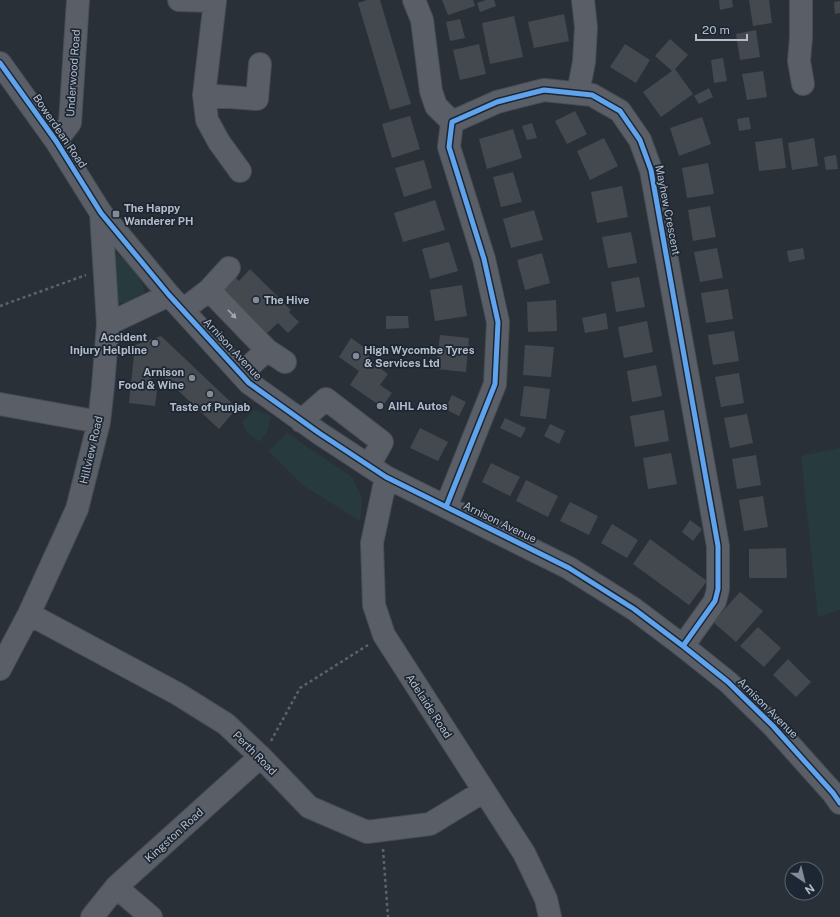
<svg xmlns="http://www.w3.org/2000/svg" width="840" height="917" font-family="'Public Sans',sans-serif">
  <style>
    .green { fill: #273a3e }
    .building { fill: #444950 }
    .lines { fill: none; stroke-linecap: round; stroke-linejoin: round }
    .minor-casing { stroke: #484c53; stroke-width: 24 }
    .path { stroke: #5d636a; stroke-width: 2.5; stroke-dasharray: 3 3; stroke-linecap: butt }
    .minor { stroke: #5a5e66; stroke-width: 22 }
    .cycleway-casing { stroke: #1d2633; stroke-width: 8 }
    .cycleway { stroke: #60a3ed; stroke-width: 5 }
    .oneway { fill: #a2a9b5 }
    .poi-dot { fill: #848b96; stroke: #1d2633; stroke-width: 1.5 }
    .labels { text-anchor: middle; stroke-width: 3.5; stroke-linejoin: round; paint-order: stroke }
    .street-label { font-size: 11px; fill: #b4bcc9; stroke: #1d2633 }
    .poi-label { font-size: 11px; font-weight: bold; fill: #b4bcc9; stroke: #1d2633; text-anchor: start }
  </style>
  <rect width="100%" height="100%" fill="#2a3038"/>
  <!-- green -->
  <path class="green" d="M117 255C130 258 146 285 145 297L131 305 119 302 114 295 112 258Z
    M255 409 271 416 267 433 259 442 246 431 242 422Z
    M287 433 352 477 362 498 360 521 304 486 269 451Z
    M840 448V610L818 617 801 456Z"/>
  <!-- building -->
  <path class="building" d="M367 0H380L411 104 390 110 358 3Z
    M442 0H473L475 6 448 15Z
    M486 0H494L496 6 480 12 477 3Z
    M719 0H732L733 7 720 10Z
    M749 0H769L772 23 753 26Z
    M840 1V13L835 14 834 2Z
    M564 14 569 41 534 48 528 22Z
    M514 16 523 57 490 64 482 23Z
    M460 19 465 38 450 41 446 22Z
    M756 30 760 57 740 60 736 34Z
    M670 39 688 55 675 69 693 94 661 117 643 92 672 71 655 56Z
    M479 44 486 74 460 80 453 50Z
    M625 44 650 60 636 83 610 67Z
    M723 58 727 81 714 83 711 60Z
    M763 71 767 97 747 100 742 74Z
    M709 88 713 97 699 104 694 96Z
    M575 111 587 134 567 144 555 121Z
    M410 116 420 149 392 158 382 124Z
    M702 117 711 144 679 156 670 128Z
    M749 117 751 129 739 131 737 119Z
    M532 123 537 138 527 140 522 126Z
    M513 129 522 158 487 169 479 139Z
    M604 138 618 166 590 180 577 151Z
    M782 138 786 168 759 171 755 142Z
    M814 138 818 166 792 170 788 143Z
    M836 155 838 169 826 170 824 157Z
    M424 160 432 188 404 197 395 168Z
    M708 163 714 194 687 198 682 168Z
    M513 172 522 202 501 207 493 177Z
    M622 186 628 217 597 223 591 192Z
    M435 200 445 230 403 242 394 213Z
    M710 206 716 237 693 241 688 210Z
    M534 210 543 240 511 248 503 219Z
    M631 232 637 263 608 268 602 237Z
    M449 242 458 271 430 279 422 249Z
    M717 248 723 278 700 282 694 252Z
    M803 248 805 259 789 262 787 251Z
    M542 253 550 283 525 290 517 260Z
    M250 269 291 310 289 312 299 322 288 333 278 323 266 334 229 302 233 299 223 289 235 277 239 281Z
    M639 277 645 307 616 312 611 282Z
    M462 285 467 316 435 321 430 290Z
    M728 289 733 319 706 323 701 293Z
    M556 300 557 331 528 332 527 302Z
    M606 313 608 329 585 333 582 318Z
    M386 316H408L409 328 386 329Z
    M647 321 653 352 624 358 618 327Z
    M734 331 739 361 713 365 708 335Z
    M440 335 469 338 466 372 436 369Z
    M161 336 237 408 219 429 154 368 149 388 157 390 155 406 129 403 135 345Z
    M351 338 372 353 367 359 388 374 380 385 392 393 382 407 350 385 359 371 339 357Z
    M525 345 554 347 551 377 523 375Z
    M656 365 662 396 632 402 627 371Z
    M739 373 744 403 721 407 715 377Z
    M524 386 550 389 546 419 520 416Z
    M452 395 466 402 459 416 445 409Z
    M664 410 669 441 635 447 630 416Z
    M747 414 753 443 730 448 724 418Z
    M505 418 526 428 521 438 500 428Z
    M550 424 565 431 559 444 544 436Z
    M420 428 448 442 438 461 410 448Z
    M671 453 677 484 648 489 643 458Z
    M756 455 761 485 737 489 732 459Z
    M491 463 520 477 510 496 482 482Z
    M526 480 558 496 548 517 516 501Z
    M763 496 768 527 744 531 739 500Z
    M570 502 598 516 589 535 560 521Z
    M690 520 702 529 693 541 682 532Z
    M612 524 638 540 627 558 601 543Z
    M650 539 707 581 689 605 633 564Z
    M786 548 787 578H749V549Z
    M740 592 763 611 736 642 713 622Z
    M758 627 781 648 764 667 740 646Z
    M788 659 811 682 796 697 773 675Z"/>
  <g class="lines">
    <!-- minor casing -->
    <g class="minor-casing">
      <path id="minor" d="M179 0 215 1 204 95 207 120 219 142 240 171
        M414 0 422 20 431 91 436 106 452 122
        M801 0V37L799 61 803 84
        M0 63 56 141 101 213 169 295 249 383 319 433 386 477 569 568 634 609 683 646 728 682 773 726 833 793 840 803
        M578 93 584 62 586 27 583 0
        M204 95 257 99 260 64
        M56 141 70 123 78 0
        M209 290 229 268
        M183 310 209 290 267 350 241 374
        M108 324 169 295
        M267 350 285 362
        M0 404 99 422
        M301 421 326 399 382 442 369 466
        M386 477 372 543 374 605 384 635 524 853 546 899 550 917
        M446 507 495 384 498 322 484 259 449 147 452 122 497 102 544 90 592 95 620 111 640 140 651 170 718 546V589L715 601 683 646
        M29 614 178 694 226 724 262 758 309 807 367 832 430 824 484 791
        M0 669 29 614 77 509 99 422 103 386 108 324 101 213
        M116 887 151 917
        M92 917 116 887 260 757"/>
    </g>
    <!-- path -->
    <path class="path" d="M0 306 86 275
      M271 741 300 688 368 645
      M383 849 388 917"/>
    <!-- minor -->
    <use href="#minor" class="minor"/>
    <!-- cycleway casing -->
    <g class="cycleway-casing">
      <path id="cycleway" d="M0 63 56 141 101 213 169 295 249 383 319 433 386 477 569 568 634 609 683 646 728 682 773 726 833 793 840 803
        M446 507 495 384 498 322 484 259 449 147 452 122 497 102 544 90 592 95 620 111 640 140 651 170 718 546V589L715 601 683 646"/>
    </g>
    <!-- cycleway -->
    <use href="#cycleway" class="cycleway"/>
  </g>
  <!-- one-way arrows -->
  <defs><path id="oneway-solid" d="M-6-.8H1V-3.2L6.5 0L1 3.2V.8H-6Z"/></defs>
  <use class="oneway" href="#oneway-solid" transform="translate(232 314) rotate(46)"/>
  <!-- markers -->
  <g class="poi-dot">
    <rect x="112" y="210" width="8" height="8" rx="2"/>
    <circle cx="256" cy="300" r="4"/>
    <circle cx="155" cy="343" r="4"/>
    <circle cx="356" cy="356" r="4"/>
    <circle cx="192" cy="378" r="4"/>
    <circle cx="210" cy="394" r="4"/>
    <circle cx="380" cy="406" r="4"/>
  </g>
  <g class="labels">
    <!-- street labels -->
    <g class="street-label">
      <text transform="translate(73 73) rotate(-86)" y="4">Underwood Road</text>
      <text transform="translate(60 131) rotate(56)" y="4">Bowerdean Road</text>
      <text transform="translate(668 210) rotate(79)" y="4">Mayhew Crescent</text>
      <text transform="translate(233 349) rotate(47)" y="4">Arnison Avenue</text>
      <text transform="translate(91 450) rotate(-77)" y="4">Hillview Road</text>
      <text transform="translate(500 522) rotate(26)" y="4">Arnison Avenue</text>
      <text transform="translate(429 706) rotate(57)" y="4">Adelaide Road</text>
      <text transform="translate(768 708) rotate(45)" y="4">Arnison Avenue</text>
      <text transform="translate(255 753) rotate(45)" y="4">Perth Road</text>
      <text transform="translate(174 835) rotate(-42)" y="4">Kingston Road</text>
    </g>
    <!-- poi labels -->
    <g class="poi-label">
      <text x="124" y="212">The Happy<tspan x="124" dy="13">Wanderer PH</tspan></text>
      <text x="264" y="304">The Hive</text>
      <text x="147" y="341" text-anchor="end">Accident<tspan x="147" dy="13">Injury Helpline</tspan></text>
      <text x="364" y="354">High Wycombe Tyres<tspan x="364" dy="13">&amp; Services Ltd</tspan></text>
      <text x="184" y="376" text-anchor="end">Arnison<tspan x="184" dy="13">Food &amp; Wine</tspan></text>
      <text x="388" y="410">AIHL Autos</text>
      <text x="210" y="411" text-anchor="middle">Taste of Punjab</text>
    </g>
  </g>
  <!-- north arrow -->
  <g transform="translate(804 881) rotate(145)"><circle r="19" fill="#1d2633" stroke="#59626f"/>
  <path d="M0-3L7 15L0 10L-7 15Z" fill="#848b96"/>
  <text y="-6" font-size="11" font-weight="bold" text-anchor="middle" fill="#b4bcc9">N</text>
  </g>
  <!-- scale -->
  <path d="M696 34v6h51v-6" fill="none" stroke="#b4bcc9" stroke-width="2"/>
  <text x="702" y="34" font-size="12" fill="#b4bcc9" stroke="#1d2633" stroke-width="3" paint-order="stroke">20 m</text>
</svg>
